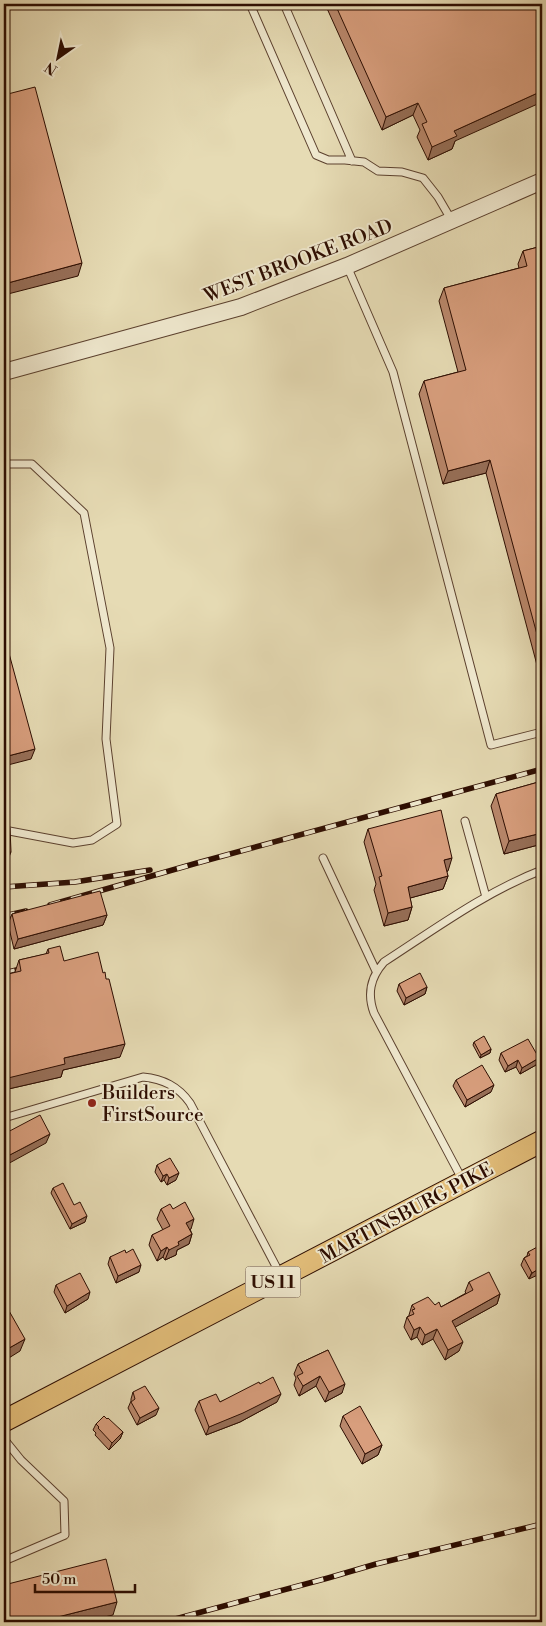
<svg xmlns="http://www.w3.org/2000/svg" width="546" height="1626" font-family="'Libre Bodoni',serif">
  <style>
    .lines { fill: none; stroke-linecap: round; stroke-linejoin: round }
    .service-casing { stroke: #5b402e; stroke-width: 9 }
    .tertiary-casing { stroke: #5b402e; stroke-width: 18 }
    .primary-casing { stroke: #2d0d01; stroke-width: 23 }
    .service { stroke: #efe8ce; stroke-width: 7 }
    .tertiary { stroke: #efe8ce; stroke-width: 16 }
    .primary { stroke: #e3be7a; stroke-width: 21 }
    .rail-casing { stroke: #2d0d01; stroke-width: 5.5 }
    .rail { stroke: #efe8ce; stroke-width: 4; stroke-dasharray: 11; stroke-linecap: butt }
    .wall { fill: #ba886c; stroke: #2d0d01 }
    .shaded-wall { fill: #976f58; stroke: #2d0d01 }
    .building { fill: #d89e7d; stroke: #2d0d01 }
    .poi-dot { fill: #8f2418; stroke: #efe8ce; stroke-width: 2 }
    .labels { text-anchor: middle; stroke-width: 4; stroke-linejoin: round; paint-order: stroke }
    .shield { fill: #efe8ce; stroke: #674f3e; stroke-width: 1 }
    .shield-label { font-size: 18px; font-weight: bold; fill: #2d0d01 }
    .street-label { font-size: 19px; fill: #2d0d01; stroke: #efe8ce }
    .poi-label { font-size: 19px; fill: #2d0d01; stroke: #efe8ce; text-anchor: start }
  </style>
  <rect width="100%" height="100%" fill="#e6dbb4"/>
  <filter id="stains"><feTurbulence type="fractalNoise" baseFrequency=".004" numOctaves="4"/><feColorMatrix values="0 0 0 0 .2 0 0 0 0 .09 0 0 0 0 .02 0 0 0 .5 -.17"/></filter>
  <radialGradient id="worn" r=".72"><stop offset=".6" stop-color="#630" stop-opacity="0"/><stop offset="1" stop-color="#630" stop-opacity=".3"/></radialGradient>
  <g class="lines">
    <!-- service casing -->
    <g class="service-casing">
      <path id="service" d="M250 4 316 155 328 160H345L364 162 378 171 402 172 423 178 438 197 452 221
        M284 4 352 161
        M347 266 393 372 491 745 542 732
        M4 464H32L84 513 110 648 106 739 117 824 92 840 73 843 4 830
        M465 821 486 897
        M323 858 376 971
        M4 1118 143 1077C163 1079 178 1086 190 1103L280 1274
        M462 1179 374 1013C367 994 370 978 384 962 435 929 485 892 542 870
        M4 1439 21 1460 64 1501 65 1535 4 1561"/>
    </g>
    <!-- tertiary casing -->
    <g class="tertiary-casing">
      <path id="tertiary" d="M4 372 241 307 347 266 542 181"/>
    </g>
    <!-- primary casing -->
    <g class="primary-casing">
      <path id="primary" d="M4 1421 542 1141"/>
    </g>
    <!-- service -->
    <use href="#service" class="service"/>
    <!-- tertiary -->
    <use href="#tertiary" class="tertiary"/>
    <!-- primary -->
    <use href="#primary" class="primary"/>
    <!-- rail casing -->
    <g class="rail-casing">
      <path id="rail" d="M4 887 75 882 150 870
        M50 905 197 863 542 769
        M4 916 26 911
        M4 973 29 967
        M164 1622 328 1578 376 1564 542 1524"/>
    </g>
    <!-- rail -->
    <use href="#rail" class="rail"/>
  </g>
  <!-- wall -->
  <path class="wall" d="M325 4H542L455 141 452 149 428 160 417 137 420 130 413 115 382 130Z
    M542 246V684L486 473 443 484 419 394 424 381 458 372 439 301 444 288 519 268 518 264 523 251Z
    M542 781V844L504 854 491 806 496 794Z
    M368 829 448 871H446L448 876 443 889 410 898 412 907 408 920 384 926 374 890 376 884 364 842Z
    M12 914 107 915 103 925 14 949 8 924Z
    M48 949 64 961 120 1057 63 1070 61 1077 4 1090V975L15 972 19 960 46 954Z
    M399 984 427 987 425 994 404 1005 397 991Z
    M474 1042 491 1049 490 1053 480 1058 473 1045Z
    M501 1053 536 1065 520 1074 516 1067 505 1072 499 1060Z
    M456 1080 491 1092 465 1107 453 1086Z
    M157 1165 176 1180 167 1185 164 1180 161 1182 155 1172Z
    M53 1188 74 1205 85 1222 70 1229 51 1193Z
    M161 1209H173L191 1229H190L192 1234 189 1244 177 1250 176 1255 165 1260 163 1257 157 1261 149 1245 152 1235 163 1230 157 1219Z
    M542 1248 529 1279 521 1265 524 1258 527 1256 528 1252Z
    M126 1253 139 1272 116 1283 108 1264 110 1257Z
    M469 1282 500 1294 497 1304 455 1327 459 1351 445 1360 433 1339 422 1345 417 1337 411 1340 404 1327 407 1317 409 1316V1315L412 1305H435L441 1307 466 1293 465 1292Z
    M56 1285 88 1299 65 1313 54 1292Z
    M328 1350 342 1393 325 1402 316 1386 299 1396 294 1385 296 1378 294 1374 298 1364Z
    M260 1384 277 1402 240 1422 206 1435 195 1410 199 1401 220 1402Z
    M133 1392 156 1415 137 1425 128 1408 131 1401V1399Z
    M343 1416 382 1445 378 1455 362 1464 340 1426Z
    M107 1419 123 1432 120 1439 109 1450 95 1435 96 1433 93 1430 96 1424Z"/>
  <!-- shaded-wall -->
  <path class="shaded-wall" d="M542 91V102L455 141 452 149 428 160 432 147 454 131Z
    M418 103 413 115 382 130 386 117Z
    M82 263 78 276 4 295V284Z
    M490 460 486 473 443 484 448 471Z
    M35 749 31 759 4 766V757Z
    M542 833V844L504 854 509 841Z
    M11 852 7 862H4V853Z
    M452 858 448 871 439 873 444 860Z
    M448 876 443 889 403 900 408 887Z
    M412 907 408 920 384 926 388 913Z
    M107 915 103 925 14 949 18 939Z
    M427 987 425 994 404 1005 406 998Z
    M125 1044 120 1057 63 1070 61 1077 4 1090V1079L64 1058Z
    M491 1049 490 1053 480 1058 481 1055Z
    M539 1058 536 1065 520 1074 522 1068Z
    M518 1060 516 1067 505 1072 508 1066Z
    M494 1085 491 1092 465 1107 467 1100Z
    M50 1134 46 1143 4 1166V1158Z
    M179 1173 176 1180 167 1185 169 1178Z
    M167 1174 164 1180 161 1182 163 1176Z
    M87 1216 85 1222 70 1229 72 1224Z
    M194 1219 191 1229 183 1233 186 1223Z
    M192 1234 189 1244 177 1250 176 1255 165 1260 169 1250 178 1242Z
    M167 1247 163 1257 157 1261 161 1251Z
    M141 1265 139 1272 116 1283 118 1276Z
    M542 1267V1273L529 1279 532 1273Z
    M90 1292 88 1299 65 1313 67 1306Z
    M500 1294 497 1304 448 1331 452 1321Z
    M420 1327 417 1337 411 1340 414 1330Z
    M437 1329 433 1339 422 1345 425 1335Z
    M25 1339 20 1351 4 1361V1351Z
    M463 1342 459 1351 445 1360 448 1350Z
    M320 1376 316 1386 299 1396 303 1386Z
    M345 1384 342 1393 325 1402 329 1392Z
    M281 1394 277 1402 240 1422 206 1435 209 1427Z
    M159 1408 156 1415 137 1425 140 1418Z
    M123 1432 120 1439 109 1450 112 1443Z
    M382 1445 378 1455 362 1464 365 1454Z
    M117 1602 113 1615 83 1622H38Z"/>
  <!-- building -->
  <path class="building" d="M335 4H542V91L454 131 457 136 432 147 422 124 427 122 418 103 386 117Z
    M35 87 82 263 4 284V95Z
    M542 246V653L490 460 448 471 424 381 466 370 444 288 527 266 523 251Z
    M4 635 35 749 4 757Z
    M542 781V833L509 841 496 794Z
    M441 810 452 858 444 860 448 876 408 887 412 907 388 913 379 877 382 876 368 829Z
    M10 828 11 852 4 853V829Z
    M100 891 107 915 18 939 12 914Z
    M60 946 64 961 98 952 103 973 105 972 106 979H109L125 1044 64 1058 65 1064 4 1079V975L21 971 19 960 49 953 48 949Z
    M420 973 427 987 406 998 399 984Z
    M484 1036 491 1049 481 1055 474 1042Z
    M528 1039 539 1058 522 1068 518 1060 508 1066 501 1053Z
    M482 1065 494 1085 467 1100 456 1080Z
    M40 1115 50 1134 4 1158V1134Z
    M170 1158 179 1173 169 1178 167 1174 163 1176 157 1165Z
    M63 1183 74 1205 80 1202 87 1216 72 1224 53 1188Z
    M185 1202 194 1219 186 1223 192 1234 178 1242 179 1245 169 1250 167 1247 161 1251 152 1235 170 1226 161 1209 170 1204 173 1209Z
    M541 1245 542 1248V1267L532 1273 524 1258 530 1255 528 1252Z
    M133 1249 141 1265 118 1276 110 1257 125 1250 126 1253Z
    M489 1272 500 1294 452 1321 463 1342 448 1350 437 1329 425 1335 420 1327 414 1330 407 1317 414 1314 412 1310 415 1309 412 1305 428 1297 435 1305 439 1302 441 1307 473 1290 469 1282Z
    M80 1273 90 1292 67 1306 56 1285Z
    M4 1302 25 1339 4 1351Z
    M328 1350 345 1384 329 1392 320 1376 303 1386 297 1376 303 1373 298 1364Z
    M273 1377 281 1394 243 1413 209 1427 199 1401 216 1394 220 1402 259 1382 260 1384Z
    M145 1386 159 1408 140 1418 131 1402 135 1399 133 1392Z
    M360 1406 382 1445 365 1454 343 1416Z
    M104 1416 107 1419 108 1418 123 1432 112 1443 98 1428 99 1427 96 1424Z
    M106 1559 117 1602 38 1622H4V1585Z"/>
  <!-- markers -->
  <circle class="poi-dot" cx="92" cy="1103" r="5"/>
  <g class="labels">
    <!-- shield labels -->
    <rect class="shield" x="245.5" y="1266.5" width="55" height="31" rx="4"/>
    <g class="shield-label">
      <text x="273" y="1288">US 11</text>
    </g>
    <!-- street labels -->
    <g class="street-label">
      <text transform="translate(298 260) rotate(-21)" y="7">WEST BROOKE ROAD</text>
      <text transform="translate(406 1212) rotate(-28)" y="7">MARTINSBURG PIKE</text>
    </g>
    <!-- poi labels -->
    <g class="poi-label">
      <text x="102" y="1099">Builders<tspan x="102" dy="22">FirstSource</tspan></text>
    </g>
  </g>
  <!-- margin -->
  <rect width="546" height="1626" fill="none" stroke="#e6dbb4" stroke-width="20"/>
  <rect x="5" y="5" width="536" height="1616" fill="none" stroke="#2d0d01" stroke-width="2.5"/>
  <rect x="10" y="10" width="526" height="1606" fill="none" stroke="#2d0d01"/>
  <!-- north arrow -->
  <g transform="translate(58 58) rotate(213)" stroke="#efe8ce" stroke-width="4" paint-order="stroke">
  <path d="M0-4L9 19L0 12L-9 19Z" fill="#2d0d01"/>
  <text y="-8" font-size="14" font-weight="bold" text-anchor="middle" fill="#2d0d01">N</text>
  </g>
  <!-- scale -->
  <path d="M35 1584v8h100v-8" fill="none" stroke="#2d0d01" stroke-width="2.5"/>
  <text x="42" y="1584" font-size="15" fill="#2d0d01" stroke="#efe8ce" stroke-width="4" paint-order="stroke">50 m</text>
  <rect width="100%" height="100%" filter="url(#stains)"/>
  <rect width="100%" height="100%" fill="url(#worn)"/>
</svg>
